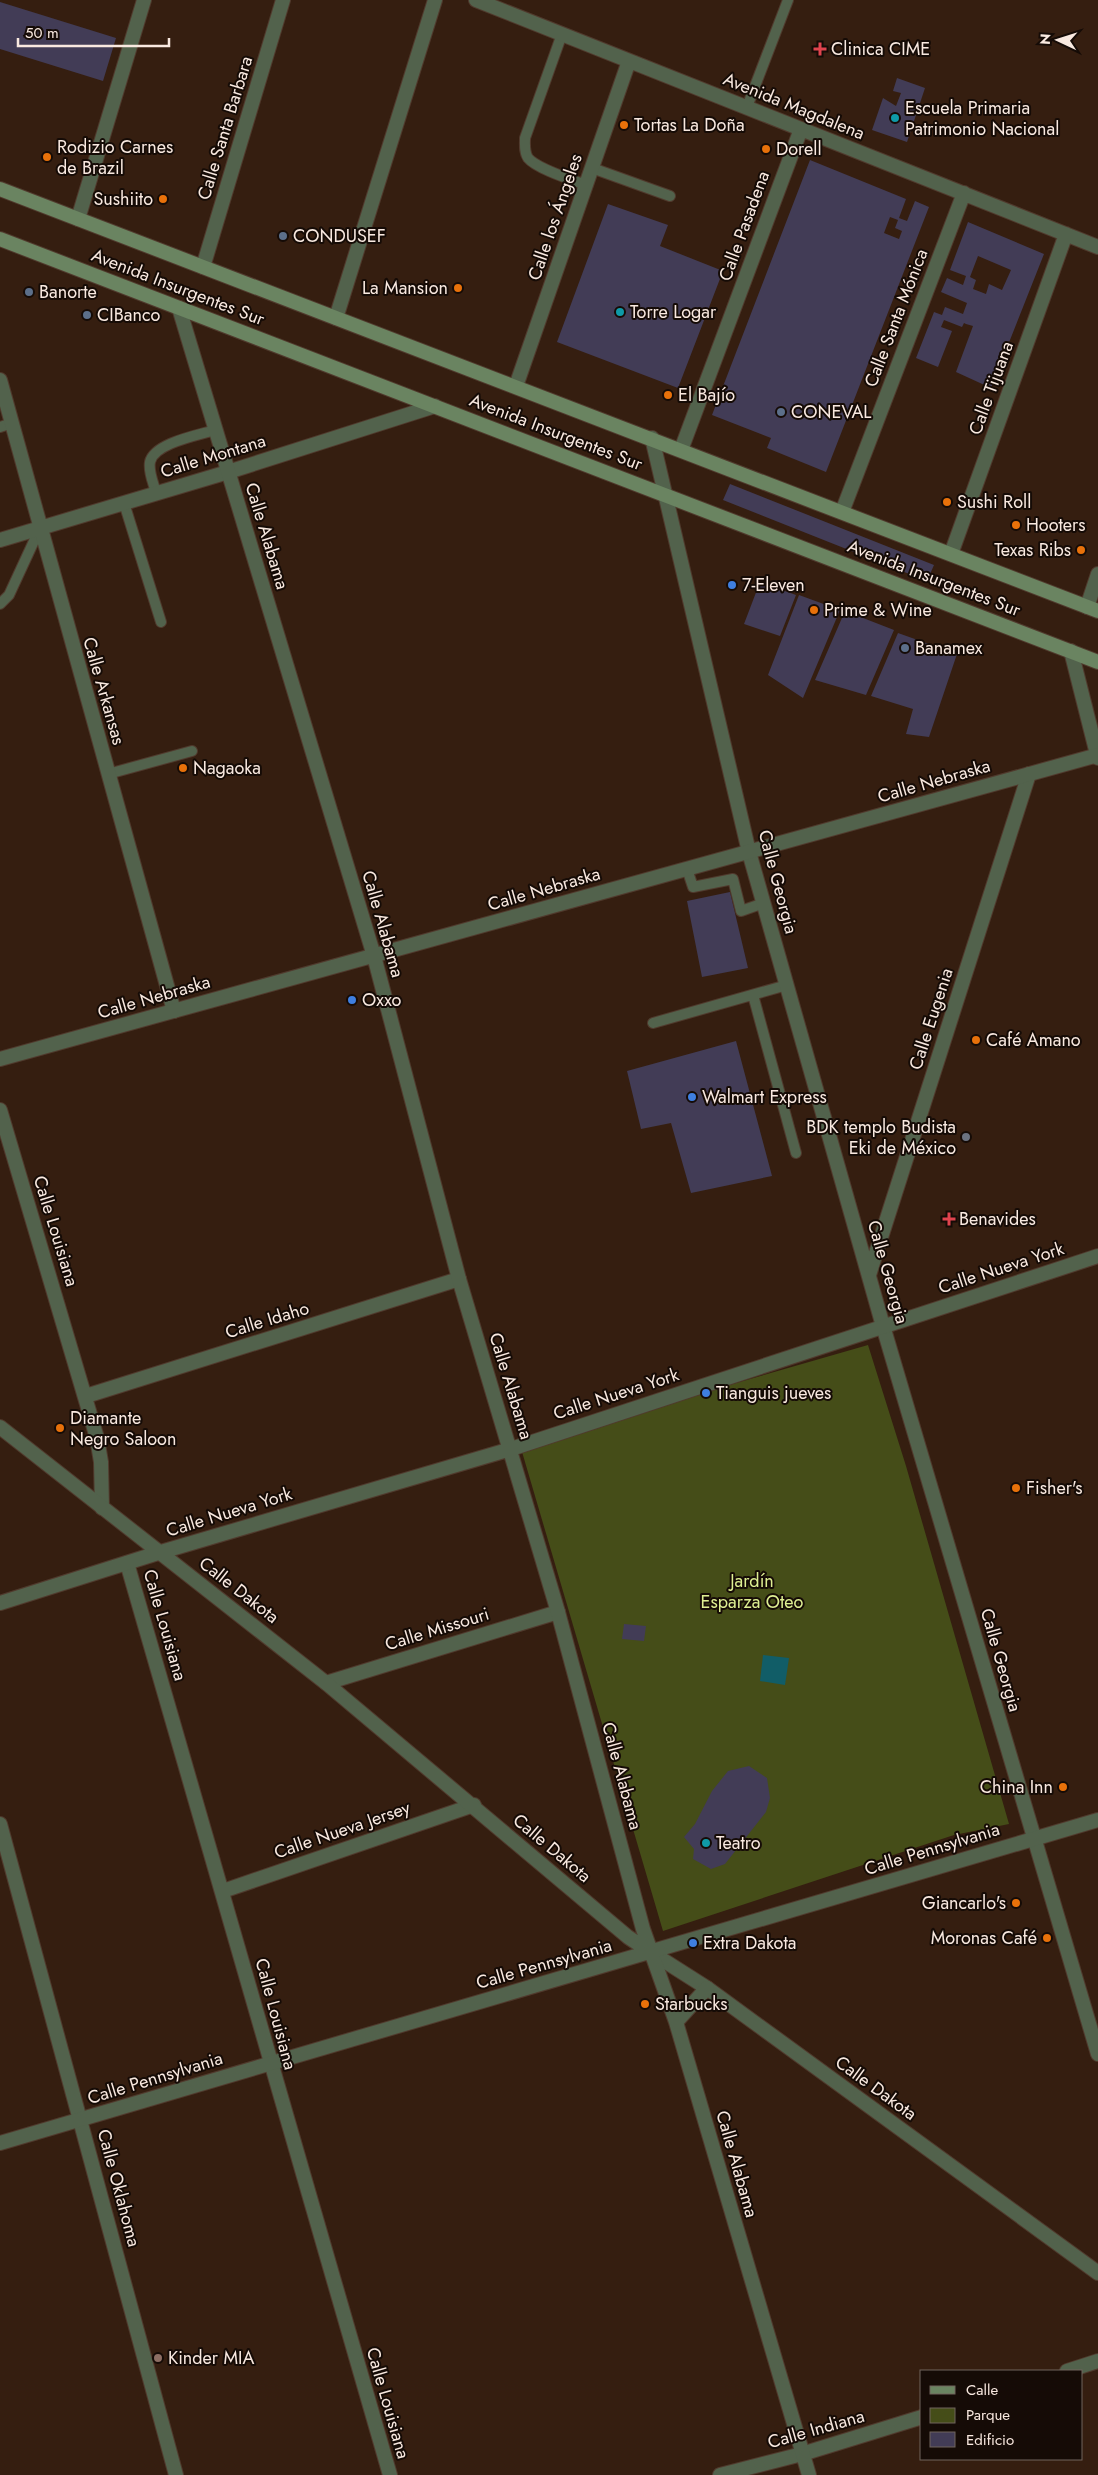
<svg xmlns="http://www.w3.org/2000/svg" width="1098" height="2475" font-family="Jost,sans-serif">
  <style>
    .green { fill: #454d18 }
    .water { fill: #115d67 }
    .building { fill: #423c56; fill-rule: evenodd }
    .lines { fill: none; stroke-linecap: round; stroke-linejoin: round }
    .service-casing { stroke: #503a2d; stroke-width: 12 }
    .minor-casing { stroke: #503a2d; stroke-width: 16 }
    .tertiary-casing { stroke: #503a2d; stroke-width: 16 }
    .secondary-casing { stroke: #503a2d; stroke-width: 16 }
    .service { stroke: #52624c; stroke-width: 10 }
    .minor { stroke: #52624c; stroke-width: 14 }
    .tertiary { stroke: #52624c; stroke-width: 14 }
    .secondary { stroke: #6a8461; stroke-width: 14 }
    .health-dot { fill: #e0444e; stroke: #150b06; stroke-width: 2 }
    .culture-dot { fill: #0f9aa8; stroke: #150b06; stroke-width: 2 }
    .food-dot { fill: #e8710a; stroke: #150b06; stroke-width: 2 }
    .service-dot { fill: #5c6f8a; stroke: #150b06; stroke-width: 2 }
    .shop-dot { fill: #3f7fe0; stroke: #150b06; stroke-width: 2 }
    .worship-dot { fill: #6b7280; stroke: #150b06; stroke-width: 2 }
    .education-dot { fill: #8d6e63; stroke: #150b06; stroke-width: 2 }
    .labels { text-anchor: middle; stroke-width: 4; stroke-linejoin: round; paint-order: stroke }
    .poi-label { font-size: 18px; fill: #f9e9e0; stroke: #150b06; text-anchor: start }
    .street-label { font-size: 18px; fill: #f9e9e0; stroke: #150b06 }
    .park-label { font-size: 18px; fill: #deef92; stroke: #150b06 }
  </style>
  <rect width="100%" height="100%" fill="#351e10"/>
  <!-- green -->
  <path class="green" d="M868 1345 906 1466 1009 1824 954 1835 663 1931 520 1445Z"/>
  <!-- water -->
  <path class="water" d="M763 1655 789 1658 785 1685 760 1681Z"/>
  <!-- building -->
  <path class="building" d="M0 2 116 38 103 81 0 49Z
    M897 78 925 88 907 142 872 130 883 98 896 106 901 93 893 91Z
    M810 160 906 199 899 218 907 221 915 201 929 207 826 472 767 448 771 438 712 415ZM890 217 898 220 895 228 902 231 899 239 884 233Z
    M608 204 668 225 660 246 723 271 678 388 557 342Z
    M968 222 1044 254 991 388 956 372 973 326 966 324 964 323 962 327 944 320 941 327 952 331 938 367 916 358 934 312 942 315 945 307 963 314 967 303 941 292 947 278 963 285 966 276 950 270ZM978 256 1011 270 1002 290 989 284 986 294 973 289 976 280 970 277Z
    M730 484 934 565 927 581 723 500Z
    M760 582 796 595 780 636 744 624Z
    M799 595 840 610 803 698 768 675Z
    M845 611 894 630 866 695 815 680Z
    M898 633 957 654 929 737 906 734 913 709 871 696Z
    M730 892 748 968 702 977 687 901Z
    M736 1041 772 1176 691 1193 671 1123 641 1129 627 1071Z
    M624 1624 646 1626 644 1641 622 1639Z
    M749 1766 767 1778 770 1798 766 1812 725 1864 711 1869 693 1859 694 1849 684 1837 695 1824 712 1791 728 1771Z"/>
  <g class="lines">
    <!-- service casing -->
    <g class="service-casing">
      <path id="service" d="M562 34 525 138C525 145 524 152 528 158 537 169 573 180 586 185
        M747 107 788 0
        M592 168 670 196
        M0 427 12 423
        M156 493C154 484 148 472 150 462 154 443 199 435 215 430
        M124 503 161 622
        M0 604 9 595 40 528
        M108 774 192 751
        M687 869 693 887 733 879 741 911 764 903
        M753 995 796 1153
        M653 1023 787 985"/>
    </g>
    <!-- minor casing -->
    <g class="minor-casing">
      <path id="minor" d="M476 0 1098 247
        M78 219 144 0
        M203 267 283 0
        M336 318 435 0
        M0 380 174 1011
        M516 386 629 61
        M652 438 749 852 883 1326 1098 2054
        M681 450 801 129
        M842 512 964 193
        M0 540 228 472 435 406
        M951 554 1066 234
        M1087 607 1098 574
        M1071 651 1098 758
        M0 1110 97 1438 101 1462 102 1508
        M869 1275 1029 774
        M86 1396 459 1279
        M127 1563 390 2475
        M326 1683 558 1612
        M0 1824 176 2475
        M223 1891 474 1805
        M652 1953 707 1988 1098 2273
        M1067 2371 1098 2361
        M720 2475 802 2454 922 2417"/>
    </g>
    <!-- tertiary casing -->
    <g class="tertiary-casing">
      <path id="tertiary" d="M179 308 374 956 459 1279 558 1612 643 1929 676 2022 809 2475
        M0 1059 1098 755
        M0 1427 326 1683 628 1937 652 1953
        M0 1603 161 1552 511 1449 1098 1256
        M676 2022 707 1988
        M0 2143 1098 1820"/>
    </g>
    <!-- secondary casing -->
    <g class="secondary-casing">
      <path id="secondary" d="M0 189 1098 611
        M0 239 1098 662"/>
    </g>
    <!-- service -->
    <use href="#service" class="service"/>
    <!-- minor -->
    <use href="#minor" class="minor"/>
    <!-- tertiary -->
    <use href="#tertiary" class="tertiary"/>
    <!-- secondary -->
    <use href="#secondary" class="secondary"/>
  </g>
  <!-- markers -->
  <g class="health-dot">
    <path d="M817.5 41.5h5v5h5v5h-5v5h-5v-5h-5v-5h5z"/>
    <path d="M946.5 1211.5h5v5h5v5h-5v5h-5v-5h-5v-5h5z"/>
  </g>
  <g class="culture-dot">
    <circle cx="895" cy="118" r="5"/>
    <circle cx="620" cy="312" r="5"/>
    <circle cx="706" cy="1843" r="5"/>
  </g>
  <g class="food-dot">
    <circle cx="624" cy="125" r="5"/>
    <circle cx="766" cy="149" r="5"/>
    <circle cx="47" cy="157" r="5"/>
    <circle cx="163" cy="199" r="5"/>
    <circle cx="458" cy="288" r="5"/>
    <circle cx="668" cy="395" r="5"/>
    <circle cx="947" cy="502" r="5"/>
    <circle cx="1016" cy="525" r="5"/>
    <circle cx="1081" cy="550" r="5"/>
    <circle cx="814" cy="610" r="5"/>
    <circle cx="183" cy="768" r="5"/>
    <circle cx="976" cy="1040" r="5"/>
    <circle cx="60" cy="1428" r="5"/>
    <circle cx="1016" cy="1488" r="5"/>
    <circle cx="1063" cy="1787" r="5"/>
    <circle cx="1016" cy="1903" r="5"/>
    <circle cx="1047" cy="1938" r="5"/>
    <circle cx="645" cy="2004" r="5"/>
  </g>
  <g class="service-dot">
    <circle cx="283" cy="236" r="5"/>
    <circle cx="29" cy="292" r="5"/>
    <circle cx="87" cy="315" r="5"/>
    <circle cx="781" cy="412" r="5"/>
    <circle cx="905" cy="648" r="5"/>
  </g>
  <g class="shop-dot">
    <circle cx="732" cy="585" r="5"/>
    <circle cx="352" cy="1000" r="5"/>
    <circle cx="692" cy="1097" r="5"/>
    <circle cx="706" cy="1393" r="5"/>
    <circle cx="693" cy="1943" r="5"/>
  </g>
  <circle class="worship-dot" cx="966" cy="1137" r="5"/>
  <circle class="education-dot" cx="158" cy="2358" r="5"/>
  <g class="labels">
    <!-- poi labels -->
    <g class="poi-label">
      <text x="831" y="55">Clinica CIME</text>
      <text x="905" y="114">Escuela Primaria<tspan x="905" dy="21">Patrimonio Nacional</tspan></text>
      <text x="634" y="131">Tortas La Doña</text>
      <text x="57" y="153">Rodizio Carnes<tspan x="57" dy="21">de Brazil</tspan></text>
      <text x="776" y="155">Dorell</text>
      <text x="153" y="205" text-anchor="end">Sushiito</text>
      <text x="293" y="242">CONDUSEF</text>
      <text x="448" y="294" text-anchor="end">La Mansion</text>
      <text x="39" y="298">Banorte</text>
      <text x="630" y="318">Torre Logar</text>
      <text x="97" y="321">CIBanco</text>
      <text x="678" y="401">El Bajío</text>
      <text x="791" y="418">CONEVAL</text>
      <text x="957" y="508">Sushi Roll</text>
      <text x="1026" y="531">Hooters</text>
      <text x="1071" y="556" text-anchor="end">Texas Ribs</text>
      <text x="742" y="591">7-Eleven</text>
      <text x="824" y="616">Prime &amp; Wine</text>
      <text x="915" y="654">Banamex</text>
      <text x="193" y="774">Nagaoka</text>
      <text x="362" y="1006">Oxxo</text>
      <text x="986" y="1046">Café Amano</text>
      <text x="702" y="1103">Walmart Express</text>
      <text x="956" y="1133" text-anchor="end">BDK templo Budista<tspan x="956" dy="21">Eki de México</tspan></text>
      <text x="959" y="1225">Benavides</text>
      <text x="716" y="1399">Tianguis jueves</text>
      <text x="70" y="1424">Diamante<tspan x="70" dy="21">Negro Saloon</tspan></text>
      <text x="1026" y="1494">Fisher's</text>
      <text x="1053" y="1793" text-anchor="end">China Inn</text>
      <text x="716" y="1849">Teatro</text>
      <text x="1006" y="1909" text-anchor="end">Giancarlo's</text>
      <text x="1037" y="1944" text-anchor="end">Moronas Café</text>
      <text x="703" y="1949">Extra Dakota</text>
      <text x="655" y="2010">Starbucks</text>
      <text x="168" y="2364">Kinder MIA</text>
    </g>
    <!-- street labels -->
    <g class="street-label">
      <text transform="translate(794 106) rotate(22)" y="6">Avenida Magdalena</text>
      <text transform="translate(225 128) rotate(-73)" y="6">Calle Santa Barbara</text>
      <text transform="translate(555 217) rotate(-71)" y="6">Calle los Ángeles</text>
      <text transform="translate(744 226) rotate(-70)" y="6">Calle Pasadena</text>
      <text transform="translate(178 287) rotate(21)" y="6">Avenida Insurgentes Sur</text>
      <text transform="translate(896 318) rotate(-69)" y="6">Calle Santa Mónica</text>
      <text transform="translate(991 388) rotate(-70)" y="6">Calle Tijuana</text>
      <text transform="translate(556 432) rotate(21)" y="6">Avenida Insurgentes Sur</text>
      <text transform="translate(213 456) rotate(-17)" y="6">Calle Montana</text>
      <text transform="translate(267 536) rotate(73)" y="6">Calle Alabama</text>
      <text transform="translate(934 578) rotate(21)" y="6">Avenida Insurgentes Sur</text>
      <text transform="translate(104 691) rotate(74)" y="6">Calle Arkansas</text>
      <text transform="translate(934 781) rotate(-16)" y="6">Calle Nebraska</text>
      <text transform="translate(778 882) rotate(75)" y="6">Calle Georgia</text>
      <text transform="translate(544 889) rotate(-16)" y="6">Calle Nebraska</text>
      <text transform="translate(383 924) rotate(74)" y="6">Calle Alabama</text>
      <text transform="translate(154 997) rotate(-16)" y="6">Calle Nebraska</text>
      <text transform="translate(931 1019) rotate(-72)" y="6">Calle Eugenia</text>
      <text transform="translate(56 1231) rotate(73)" y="6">Calle Louisiana</text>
      <text transform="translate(1001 1268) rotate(-18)" y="6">Calle Nueva York</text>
      <text transform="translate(888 1272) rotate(74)" y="6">Calle Georgia</text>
      <text transform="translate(267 1320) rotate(-17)" y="6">Calle Idaho</text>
      <text transform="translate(511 1386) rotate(73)" y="6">Calle Alabama</text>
      <text transform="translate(616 1394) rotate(-18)" y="6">Calle Nueva York</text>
      <text transform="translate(229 1512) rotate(-17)" y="6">Calle Nueva York</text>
      <text transform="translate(239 1590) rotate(38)" y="6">Calle Dakota</text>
      <text transform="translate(165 1625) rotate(74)" y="6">Calle Louisiana</text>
      <text transform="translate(437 1629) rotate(-17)" y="6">Calle Missouri</text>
      <text transform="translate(1001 1660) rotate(74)" y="6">Calle Georgia</text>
      <text transform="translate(622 1776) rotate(75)" y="6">Calle Alabama</text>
      <text transform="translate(342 1830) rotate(-19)" y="6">Calle Nueva Jersey</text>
      <text transform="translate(552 1848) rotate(40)" y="6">Calle Dakota</text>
      <text transform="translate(932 1849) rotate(-17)" y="6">Calle Pennsylvania</text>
      <text transform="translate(544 1964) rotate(-16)" y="6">Calle Pennsylvania</text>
      <text transform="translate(276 2014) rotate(75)" y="6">Calle Louisiana</text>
      <text transform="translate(155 2078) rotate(-17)" y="6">Calle Pennsylvania</text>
      <text transform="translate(876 2088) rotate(36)" y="6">Calle Dakota</text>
      <text transform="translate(737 2164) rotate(74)" y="6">Calle Alabama</text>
      <text transform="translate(119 2188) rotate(75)" y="6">Calle Oklahoma</text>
      <text transform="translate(388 2403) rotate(74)" y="6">Calle Louisiana</text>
      <text transform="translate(816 2429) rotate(-16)" y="6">Calle Indiana</text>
    </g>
    <!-- park labels -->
    <g class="park-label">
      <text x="752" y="1587">Jardín<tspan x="752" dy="21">Esparza Oteo</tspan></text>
    </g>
  </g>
  <!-- legend -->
  <rect x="920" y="2370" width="162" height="90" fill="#150b06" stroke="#70645d"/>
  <rect x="930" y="2386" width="25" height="8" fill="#6a8461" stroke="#70645d"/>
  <text x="966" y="2395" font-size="15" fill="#f9e9e0">Calle</text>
  <rect x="930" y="2408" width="25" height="15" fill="#454d18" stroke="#70645d"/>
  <text x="966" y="2420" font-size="15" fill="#f9e9e0">Parque</text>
  <rect x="930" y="2432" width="25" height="15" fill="#423c56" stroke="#70645d"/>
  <text x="966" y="2445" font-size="15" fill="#f9e9e0">Edificio</text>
  <!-- north arrow -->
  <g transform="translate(1058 40) rotate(274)" stroke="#150b06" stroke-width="4" paint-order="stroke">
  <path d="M0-4L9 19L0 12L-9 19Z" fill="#f9e9e0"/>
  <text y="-8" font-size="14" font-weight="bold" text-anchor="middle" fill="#f9e9e0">N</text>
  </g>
  <!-- scale -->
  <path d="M18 38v8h151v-8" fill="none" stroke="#f9e9e0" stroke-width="2.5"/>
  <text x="25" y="38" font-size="15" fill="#f9e9e0" stroke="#150b06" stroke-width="4" paint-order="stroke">50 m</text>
</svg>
